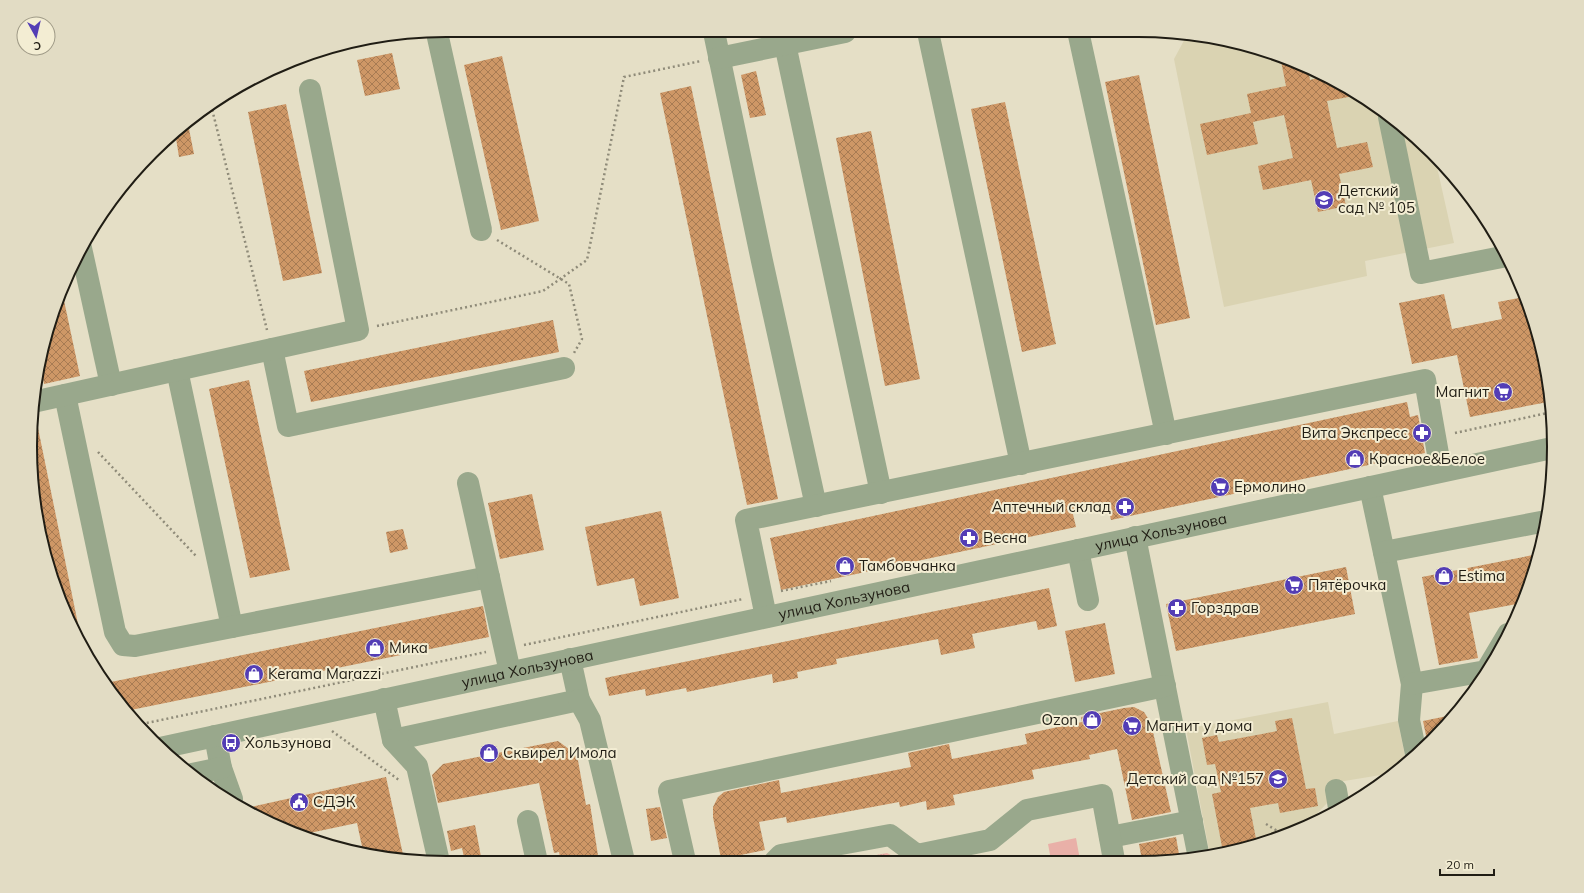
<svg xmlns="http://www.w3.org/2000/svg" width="1584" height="893" font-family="Mulish,sans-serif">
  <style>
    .built { fill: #dad3b2 }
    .grass { fill: url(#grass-tufts) }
    .pitch { fill: #e9b0a8 }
    .building { fill: url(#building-cross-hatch) }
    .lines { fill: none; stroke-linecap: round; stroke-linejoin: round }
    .path { stroke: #8f8b79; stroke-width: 2.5; stroke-dasharray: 2 3; stroke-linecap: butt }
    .minor { stroke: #99a88c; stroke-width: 22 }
    .labels { text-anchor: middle; stroke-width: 4; stroke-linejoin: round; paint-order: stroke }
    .poi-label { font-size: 15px; fill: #201d14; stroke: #f3edd3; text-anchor: start }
    .street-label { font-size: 15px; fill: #201d14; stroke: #f3edd3 }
    .rim { fill: none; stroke: #201d14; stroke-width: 2 }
  </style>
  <defs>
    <pattern id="grass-tufts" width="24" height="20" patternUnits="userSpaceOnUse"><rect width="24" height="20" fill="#e9b0a8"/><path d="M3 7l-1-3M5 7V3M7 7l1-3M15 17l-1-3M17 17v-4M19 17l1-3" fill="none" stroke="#c89790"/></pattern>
    <pattern id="building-cross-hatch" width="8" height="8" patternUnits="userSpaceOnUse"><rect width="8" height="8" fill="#ce9766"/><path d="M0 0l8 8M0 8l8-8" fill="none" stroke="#a77b53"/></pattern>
  </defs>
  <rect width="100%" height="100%" fill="#e5dfc6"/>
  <!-- built -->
  <path class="built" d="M1187 35 1271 52 1346 86 1412 134 1435 158 1454 243 1365 261 1367 276 1224 307 1174 59Z
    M1328 702 1334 734 1398 721 1406 762 1393 773 1326 784 1329 801 1309 822 1272 841 1210 855 1186 729Z"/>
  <!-- grass -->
  <path class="grass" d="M887 853 900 860 844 861Z"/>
  <!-- pitch -->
  <path class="pitch" d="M1076 838 1080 860H1051L1048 844Z"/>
  <!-- building -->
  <path class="building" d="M392 53 400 89 365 96 357 60Z
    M502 56 539 221 501 230 464 65Z
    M1280 56 1308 69 1310 80 1325 76 1346 86 1359 95 1327 101 1337 148 1367 142 1373 167 1339 174 1346 206 1318 212 1311 180 1263 190 1258 166 1293 158 1284 115 1253 122 1258 144 1207 155 1200 124 1251 113 1247 94 1286 86Z
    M756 71 766 115 750 118 741 75Z
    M1139 75 1190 318 1156 325 1105 82Z
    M691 86 778 499 747 505 660 93Z
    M1005 102 1056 344 1022 352 971 109Z
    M286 104 322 273 283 281 248 112Z
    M189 129 194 154 179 157 175 132Z
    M871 131 920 379 885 386 836 138Z
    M62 291 80 376 44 384 40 362 44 338Z
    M1444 294 1452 329 1502 319 1498 302 1524 297 1540 339 1546 378 1543 379 1548 402 1470 417 1457 355 1412 364 1399 303Z
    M553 320 559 352 311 402 304 371Z
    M249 380 290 570 250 578 209 389Z
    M1407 402 1410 417 1418 415 1425 453 1111 520 1107 502 1072 510 1076 527 781 590 770 538Z
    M32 428H38L78 624 71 626 62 606 38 528 31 474Z
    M532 494 544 550 500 559 488 503Z
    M661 511 679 598 640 606 634 578 597 586 585 527Z
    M403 529 408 549 390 553 386 532Z
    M1538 554 1532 581 1522 603 1469 613 1478 658 1439 665 1422 577Z
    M1346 567 1355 614 1176 651 1166 604Z
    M1049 588 1057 626 1038 630 1036 621 972 634 975 648 941 655 938 639 836 659 837 664 797 672 798 678 773 683 772 674 687 692 686 688 646 696 645 689 609 696 605 678Z
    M483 606 489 637 126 711 106 683Z
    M1105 623 1115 674 1075 682 1065 631Z
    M1134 707 1144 712 1151 723 1171 812 1132 820 1117 749 1089 755 1090 759 1032 770 1034 779 953 795 955 805 927 810 926 801 900 807 899 802 787 823 786 817 759 822 765 850 721 859 713 817V807L718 797 724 792 779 780 781 793 911 767 908 753 949 744 952 759 1027 744 1025 734 1082 722 1081 717 1124 708Z
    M1452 715 1432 741 1428 745 1423 721Z
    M1292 718 1306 789 1315 788 1318 806 1280 813 1278 803 1250 808 1257 844 1223 852 1212 794 1221 792 1215 764 1207 765 1202 738 1217 735 1219 742 1262 734 1277 731 1275 721Z
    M558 741 577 755 586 805 590 804 599 862H561L559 852 554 853 539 783 438 803 432 775 443 764Z
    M386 777 404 859 363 851 357 823 300 835 242 809Z
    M660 807 667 838 651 841 646 809Z
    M475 825 482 862H465L462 848 451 851 447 831Z
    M1176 837 1180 860H1142L1139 844Z"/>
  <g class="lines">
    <!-- path -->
    <path class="path" d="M211 105 267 330
      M497 240 569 284 582 339 574 353
      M377 326 543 291 587 260 624 77 701 61
      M1455 433 1552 412
      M98 452 196 556
      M781 591 831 581
      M524 645 743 599
      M137 725 486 652
      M332 731 399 780
      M1266 824 1284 835"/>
    <!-- minor -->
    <g class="minor">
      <path d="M1078 31 1166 434"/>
      <path d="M714 32 762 261 816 506"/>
      <path d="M928 32 1021 464"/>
      <path d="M437 33 481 230"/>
      <path d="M785 44 881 493"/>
      <path d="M719 58 845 32"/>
      <path d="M1389 117 1421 273 1507 256"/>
      <path d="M81 248 111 385"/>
      <path d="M272 349 288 426 564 368"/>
      <path d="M177 370 232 627"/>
      <path d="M65 395 115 632 123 645 135 646 489 577"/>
      <path d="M33 402 358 330 310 90"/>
      <path d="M468 483 510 672"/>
      <path d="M1370 487 1412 684 1409 720 1416 754"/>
      <path d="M1135 537 1199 858"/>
      <path d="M1078 550 1088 600"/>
      <path d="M1384 552 1546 521"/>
      <path d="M766 617 746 520 1425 380 1441 471"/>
      <path d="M1412 684 1486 671 1508 634"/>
      <path d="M384 699 393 740 579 700 570 659"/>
      <path d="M579 700 590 720 624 861"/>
      <path d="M215 736 221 768 232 799"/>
      <path d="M393 740 417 766 439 862"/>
      <path id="s1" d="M160 748 1552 448"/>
      <path d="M192 774 221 768"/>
      <path d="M1336 790 1339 808"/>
      <path d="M528 821 537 862"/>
      <path d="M1110 837 1192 821"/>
      <path d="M685 861 669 791 1165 686"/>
      <path d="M775 861 781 855 890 835 917 855 990 840 1027 810 1102 795 1114 860"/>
    </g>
  </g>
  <!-- icons -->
  <defs>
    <g id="school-disc" transform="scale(1)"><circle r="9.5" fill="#533db5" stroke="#f3edd3"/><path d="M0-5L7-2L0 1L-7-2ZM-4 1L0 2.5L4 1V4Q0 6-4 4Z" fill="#fff"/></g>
    <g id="supermarket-disc" transform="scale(1)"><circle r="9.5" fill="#533db5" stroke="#f3edd3"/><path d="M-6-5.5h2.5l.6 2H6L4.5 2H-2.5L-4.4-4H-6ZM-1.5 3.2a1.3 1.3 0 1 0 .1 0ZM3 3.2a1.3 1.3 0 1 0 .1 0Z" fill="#fff"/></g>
    <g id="pharmacy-disc" transform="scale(1)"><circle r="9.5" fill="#533db5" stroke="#f3edd3"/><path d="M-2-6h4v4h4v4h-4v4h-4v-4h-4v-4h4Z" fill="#fff"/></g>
    <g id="shop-disc" transform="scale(1)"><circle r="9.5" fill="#533db5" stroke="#f3edd3"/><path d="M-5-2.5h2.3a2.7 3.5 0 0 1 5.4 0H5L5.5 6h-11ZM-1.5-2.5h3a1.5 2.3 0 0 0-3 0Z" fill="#fff"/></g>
    <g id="bus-disc" transform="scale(1)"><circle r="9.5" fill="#533db5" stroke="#f3edd3"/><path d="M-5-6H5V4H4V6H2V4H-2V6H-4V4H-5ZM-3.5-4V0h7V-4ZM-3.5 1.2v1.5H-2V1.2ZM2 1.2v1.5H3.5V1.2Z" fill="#fff"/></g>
    <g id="civic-disc" transform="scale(1)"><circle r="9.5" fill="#533db5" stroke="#f3edd3"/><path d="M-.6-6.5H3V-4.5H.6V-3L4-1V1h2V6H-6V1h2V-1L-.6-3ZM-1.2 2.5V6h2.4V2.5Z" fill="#fff"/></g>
  </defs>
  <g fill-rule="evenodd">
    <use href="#school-disc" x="1324" y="200"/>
    <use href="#supermarket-disc" x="1503" y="392"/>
    <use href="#pharmacy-disc" x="1422" y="433"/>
    <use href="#shop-disc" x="1355" y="459"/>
    <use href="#supermarket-disc" x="1220" y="487"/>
    <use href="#pharmacy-disc" x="1125" y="507"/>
    <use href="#pharmacy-disc" x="969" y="538"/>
    <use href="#shop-disc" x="845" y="566"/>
    <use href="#shop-disc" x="1444" y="576"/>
    <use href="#supermarket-disc" x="1294" y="585"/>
    <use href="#pharmacy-disc" x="1177" y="608"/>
    <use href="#shop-disc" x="375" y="648"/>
    <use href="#shop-disc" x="254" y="674"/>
    <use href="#shop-disc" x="1092" y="720"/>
    <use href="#supermarket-disc" x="1132" y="726"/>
    <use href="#bus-disc" x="231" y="743"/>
    <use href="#shop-disc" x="489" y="753"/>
    <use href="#school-disc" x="1278" y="779"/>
    <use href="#civic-disc" x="299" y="802"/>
  </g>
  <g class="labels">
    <!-- poi labels -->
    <g class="poi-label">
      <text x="1338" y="196">Детский<tspan x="1338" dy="17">сад № 105</tspan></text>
      <text x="1489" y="397" text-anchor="end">Магнит</text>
      <text x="1408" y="438" text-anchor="end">Вита Экспресс</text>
      <text x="1369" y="464">Красное&amp;Белое</text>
      <text x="1234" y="492">Ермолино</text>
      <text x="1111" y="512" text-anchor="end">Аптечный склад</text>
      <text x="983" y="543">Весна</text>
      <text x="859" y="571">Тамбовчанка</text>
      <text x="1458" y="581">Estima</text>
      <text x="1308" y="590">Пятёрочка</text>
      <text x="1191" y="613">Горздрав</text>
      <text x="389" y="653">Мика</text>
      <text x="268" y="679">Kerama Marazzi</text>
      <text x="1078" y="725" text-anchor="end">Ozon</text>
      <text x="1146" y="731">Магнит у дома</text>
      <text x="245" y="748">Хользунова</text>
      <text x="503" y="758">Сквирел Имола</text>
      <text x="1264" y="784" text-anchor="end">Детский сад №157</text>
      <text x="313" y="807">СДЭК</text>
    </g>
    <!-- street labels -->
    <g class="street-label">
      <text dy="5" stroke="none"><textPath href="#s1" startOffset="1024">улица Хользунова</textPath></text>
      <text dy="5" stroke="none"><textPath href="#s1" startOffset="700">улица Хользунова</textPath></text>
      <text dy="5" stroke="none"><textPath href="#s1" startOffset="376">улица Хользунова</textPath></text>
    </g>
  </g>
  <!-- crop -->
  <path d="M0 0H1584V893H0ZM446 37H1138A409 409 0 0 1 1547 446V447A409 409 0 0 1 1138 856H446A409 409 0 0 1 37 447V446A409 409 0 0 1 446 37Z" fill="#e2dcc4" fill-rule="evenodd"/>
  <path class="rim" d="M446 37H1138A409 409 0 0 1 1547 446V447A409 409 0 0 1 1138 856H446A409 409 0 0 1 37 447V446A409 409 0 0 1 446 37Z"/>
  <!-- north arrow -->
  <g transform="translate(36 36) rotate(172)"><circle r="19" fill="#f3edd3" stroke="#9f9a87"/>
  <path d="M0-3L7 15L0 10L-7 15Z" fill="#533db5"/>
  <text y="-6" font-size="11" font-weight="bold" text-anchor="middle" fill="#201d14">С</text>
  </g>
  <!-- scale -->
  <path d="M1440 869v6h54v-6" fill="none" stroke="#201d14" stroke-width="2"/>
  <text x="1446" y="869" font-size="12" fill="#201d14" stroke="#f3edd3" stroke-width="3" paint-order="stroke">20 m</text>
</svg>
